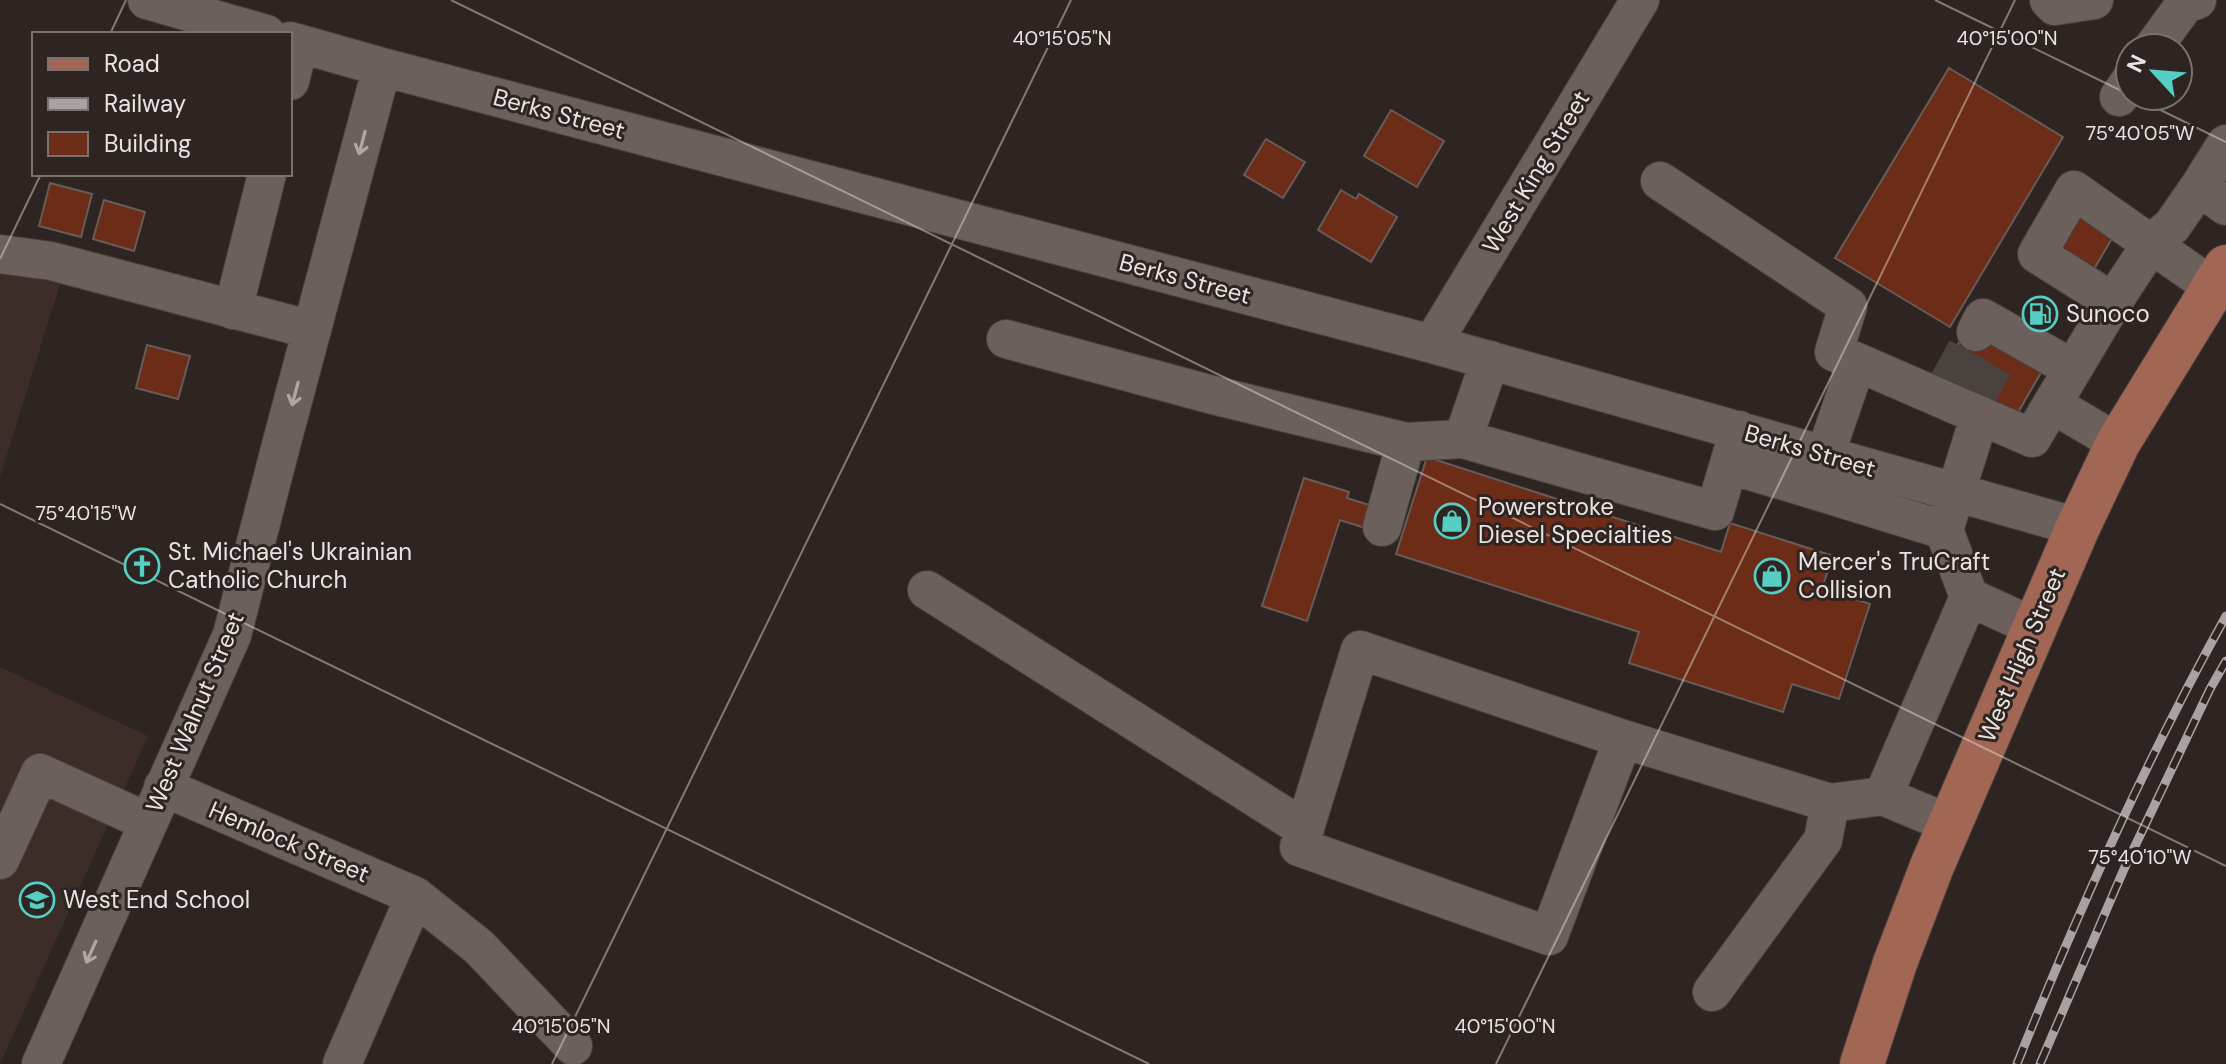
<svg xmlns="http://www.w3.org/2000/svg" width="2226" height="1064" font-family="'DM Sans',sans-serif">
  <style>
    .built { fill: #3c2d28 }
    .building { fill: #6d2c17; stroke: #665c58; stroke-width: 2 }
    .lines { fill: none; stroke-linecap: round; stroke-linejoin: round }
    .minor-tunnel { stroke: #4a423f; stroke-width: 38; stroke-dasharray: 38 19; stroke-linecap: butt }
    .minor-casing { stroke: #49413e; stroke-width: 40 }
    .major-casing { stroke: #49413e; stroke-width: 46 }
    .minor { stroke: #6b605c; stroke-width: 38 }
    .major { stroke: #a26754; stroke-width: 44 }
    .rail-casing { stroke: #a9a2a0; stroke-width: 9 }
    .rail { stroke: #2e2522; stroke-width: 6; stroke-dasharray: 18; stroke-linecap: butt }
    .oneway { stroke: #b0a8a5 }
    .ticks { fill: none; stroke: #e9e3e1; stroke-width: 2; stroke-opacity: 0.45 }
    .labels { text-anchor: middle; stroke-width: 6; stroke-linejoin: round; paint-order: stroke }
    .street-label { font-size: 24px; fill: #e9e3e1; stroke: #2e2522 }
    .poi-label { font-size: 24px; fill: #e9e3e1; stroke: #2e2522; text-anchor: start }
    .ticks-label { font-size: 20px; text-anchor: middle; fill: #e9e3e1; stroke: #2e2522; stroke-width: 6; stroke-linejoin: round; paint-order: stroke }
  </style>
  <rect width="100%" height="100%" fill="#2e2522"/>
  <!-- built -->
  <path class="built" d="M0 271 60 284 0 477Z
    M0 667 148 736 0 1064Z"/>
  <!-- building -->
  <path class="building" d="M1949 68 2063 137 1950 327 1835 258Z
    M1391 110 1444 141 1417 187 1364 156Z
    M1266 139 1305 162 1283 198 1244 175Z
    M50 183 92 194 81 237 39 226Z
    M1341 190 1356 199 1359 194 1397 217 1371 262 1318 230Z
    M104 200 145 212 134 251 93 239Z
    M2081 214 2114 235 2094 269 2060 248Z
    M1968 327 2042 371 2013 421 1939 377Z
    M147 345 190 356 178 399 136 388Z
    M1427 457 1721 552 1730 523 1833 556 1822 588 1870 604 1839 699 1792 684 1783 712 1629 663 1639 632 1396 554Z
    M1304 478 1349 492 1347 498 1372 506 1365 528 1340 520 1307 621 1262 606Z"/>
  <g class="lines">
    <!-- minor-tunnel -->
    <path class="minor-tunnel" d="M1948 383 1976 332
      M1975 398 2004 349"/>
    <!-- minor casing -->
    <g class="minor-casing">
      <path id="minor" d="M147 0 266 34
        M2049 0 2055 6 2094 0
        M290 41 382 67 1432 344 2078 527
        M2153 48 2185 4 2197 0
        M290 81 299 44
        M2119 97 2130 81
        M2226 144 2199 187 2226 206
        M1660 181 1848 306 1834 352 2032 438 2052 404 2118 443
        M2199 187 2172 226 2151 244 2074 190 2037 254 2113 302 2151 244 2214 288
        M0 254 51 261 312 330
        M233 310 267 174
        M1976 332 1983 318 2073 369
        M1006 339 1209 394 1406 442 1463 439
        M1432 344 1640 0
        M1490 360 1463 439 1715 511 1739 430
        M2052 404 2113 302
        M1810 451 1801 486 1944 530 1980 415
        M1825 455 1857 362
        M1730 465 1801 486
        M1382 527 1406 442
        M1944 530 1969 597
        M927 590 1305 829
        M1623 739 1549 936 1299 847 1360 650 1623 739 1830 803 1883 796
        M163 787 415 896 342 1064
        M1950 824 1883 796 1969 597 2034 627
        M0 860 40 773 148 822
        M415 896 479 947 573 1046
        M1712 992 1823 840 1830 803
        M41 1064 232 635 280 449 382 67"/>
    </g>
    <!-- major casing -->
    <g class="major-casing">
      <path id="major" d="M1862 1064 1895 963 1932 866 2078 527 2118 443 2226 267"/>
    </g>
    <!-- minor -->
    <use href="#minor" class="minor"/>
    <!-- major -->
    <use href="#major" class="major"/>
    <!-- rail casing -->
    <g class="rail-casing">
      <path id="rail" d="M2017 1064C2078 911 2146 760 2226 616
        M2040 1064 2124 869 2210 689 2226 661"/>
    </g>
    <!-- rail -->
    <use href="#rail" class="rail"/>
  </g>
  <!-- one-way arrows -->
  <defs><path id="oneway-shaft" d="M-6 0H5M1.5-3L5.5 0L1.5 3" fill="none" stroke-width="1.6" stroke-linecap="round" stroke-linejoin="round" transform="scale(2)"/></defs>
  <g class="oneway">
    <use href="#oneway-shaft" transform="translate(362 143) rotate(105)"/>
    <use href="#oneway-shaft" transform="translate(295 394) rotate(105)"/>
    <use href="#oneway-shaft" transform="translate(91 952) rotate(114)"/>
  </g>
  <!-- ticks -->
  <path class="ticks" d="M451 0 2226 866M1935 0 2130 95M110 34 126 0M2132 96 2226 142M0 259 41 174M0 504 1149 1064M552 1064 1071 0M1496 1064 2015 0"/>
  <!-- icons -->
  <defs>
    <g id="fuel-ring" transform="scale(1.8)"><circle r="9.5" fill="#2e2522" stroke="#55cec4" stroke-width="1.5"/><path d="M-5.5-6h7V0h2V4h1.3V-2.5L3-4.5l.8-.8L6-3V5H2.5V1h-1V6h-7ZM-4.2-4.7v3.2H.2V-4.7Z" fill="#55cec4"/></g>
    <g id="shop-ring" transform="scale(1.8)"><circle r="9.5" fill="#2e2522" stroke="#55cec4" stroke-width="1.5"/><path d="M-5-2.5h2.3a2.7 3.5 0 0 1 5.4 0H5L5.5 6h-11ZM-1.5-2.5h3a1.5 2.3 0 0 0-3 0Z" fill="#55cec4"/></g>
    <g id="church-ring" transform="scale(1.8)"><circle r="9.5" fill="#2e2522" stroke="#55cec4" stroke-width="1.5"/><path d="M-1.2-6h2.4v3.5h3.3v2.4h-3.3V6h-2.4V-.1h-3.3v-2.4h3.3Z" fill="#55cec4"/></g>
    <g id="school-ring" transform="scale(1.8)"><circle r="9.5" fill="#2e2522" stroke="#55cec4" stroke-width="1.5"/><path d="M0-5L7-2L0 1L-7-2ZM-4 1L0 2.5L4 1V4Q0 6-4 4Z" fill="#55cec4"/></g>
  </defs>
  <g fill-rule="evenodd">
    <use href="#fuel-ring" x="2040" y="314"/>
    <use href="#shop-ring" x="1452" y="521"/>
    <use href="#church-ring" x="142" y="566"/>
    <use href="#shop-ring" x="1772" y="576"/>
    <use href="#school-ring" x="37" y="900"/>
  </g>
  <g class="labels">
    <!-- street labels -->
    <g class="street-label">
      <text transform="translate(559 114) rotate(15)" y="8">Berks Street</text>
      <text transform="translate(1536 172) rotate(-59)" y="8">West King Street</text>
      <text transform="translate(1185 279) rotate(15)" y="8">Berks Street</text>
      <text transform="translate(1810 451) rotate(16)" y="8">Berks Street</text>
      <text transform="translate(2022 655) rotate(-67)" y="8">West High Street</text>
      <text transform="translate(195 712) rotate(-67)" y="8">West Walnut Street</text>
      <text transform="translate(289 842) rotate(23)" y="8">Hemlock Street</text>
    </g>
    <!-- poi labels -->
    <g class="poi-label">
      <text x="2066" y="322">Sunoco</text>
      <text x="1478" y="515">Powerstroke<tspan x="1478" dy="28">Diesel Specialties</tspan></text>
      <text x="168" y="560">St. Michael's Ukrainian<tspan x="168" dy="28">Catholic Church</tspan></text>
      <text x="1798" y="570">Mercer's TruCraft<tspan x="1798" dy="28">Collision</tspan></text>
      <text x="63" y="908">West End School</text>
    </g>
  </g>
  <g class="ticks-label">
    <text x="1062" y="45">40°15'05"N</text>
    <text x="2007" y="45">40°15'00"N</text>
    <text x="2140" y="140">75°40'05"W</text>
    <text x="86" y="520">75°40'15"W</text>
    <text x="2140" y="864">75°40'10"W</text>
    <text x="561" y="1033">40°15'05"N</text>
    <text x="1505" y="1033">40°15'00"N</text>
  </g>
  <!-- legend -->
  <rect x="32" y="32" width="260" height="144" fill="#2e2522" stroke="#79716e" stroke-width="2"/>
  <rect x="48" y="58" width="40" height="12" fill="#a26754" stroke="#79716e" stroke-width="2"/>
  <text x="104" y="72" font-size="24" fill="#e9e3e1">Road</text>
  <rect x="48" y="98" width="40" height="12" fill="#a9a2a0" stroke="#79716e" stroke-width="2"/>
  <text x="104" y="112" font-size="24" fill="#e9e3e1">Railway</text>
  <rect x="48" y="132" width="40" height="24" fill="#6d2c17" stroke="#79716e" stroke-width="2"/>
  <text x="104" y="152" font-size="24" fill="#e9e3e1">Building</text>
  <!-- north arrow -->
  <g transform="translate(2154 72) rotate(296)"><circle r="38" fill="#2e2522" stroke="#79716e" stroke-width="2"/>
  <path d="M0-6L14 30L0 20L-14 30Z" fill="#55cec4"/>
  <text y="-12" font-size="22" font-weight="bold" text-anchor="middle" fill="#e9e3e1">N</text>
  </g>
</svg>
